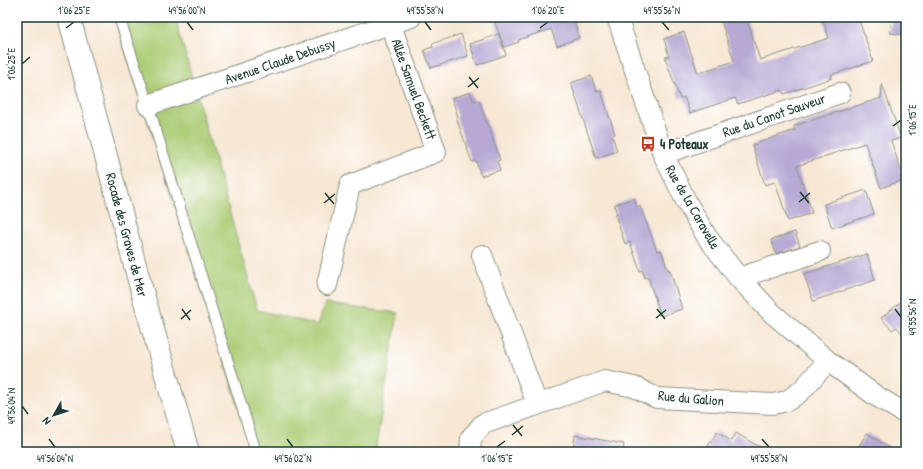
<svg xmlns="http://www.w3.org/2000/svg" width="923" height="469" font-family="'Patrick Hand',sans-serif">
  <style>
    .green { fill: #abcc74; stroke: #658454 }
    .building { fill: #b7a9d4 }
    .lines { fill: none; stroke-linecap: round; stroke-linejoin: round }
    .lane-casing { stroke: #8b9284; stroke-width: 12 }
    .street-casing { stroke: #8b9284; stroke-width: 22 }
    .primary-casing { stroke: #8b9284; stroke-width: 24 }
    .lane { stroke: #fff; stroke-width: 10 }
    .street { stroke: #fff; stroke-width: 20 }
    .primary { stroke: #fff; stroke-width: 22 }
    .ticks { fill: none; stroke: #1f3d34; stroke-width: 1.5 }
    .labels { text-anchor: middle; stroke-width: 4; stroke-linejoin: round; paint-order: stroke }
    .street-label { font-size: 14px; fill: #1f3d34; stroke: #fff }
    .poi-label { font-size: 14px; font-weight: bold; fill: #1f3d34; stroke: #fff; text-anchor: start }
    .neatline { fill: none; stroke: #1f3d34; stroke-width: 1.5 }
    .ticks-label { font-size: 10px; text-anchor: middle; fill: #1f3d34 }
  </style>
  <rect width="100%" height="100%" fill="#fff"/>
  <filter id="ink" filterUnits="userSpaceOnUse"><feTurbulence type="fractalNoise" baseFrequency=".025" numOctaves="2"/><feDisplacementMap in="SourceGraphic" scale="8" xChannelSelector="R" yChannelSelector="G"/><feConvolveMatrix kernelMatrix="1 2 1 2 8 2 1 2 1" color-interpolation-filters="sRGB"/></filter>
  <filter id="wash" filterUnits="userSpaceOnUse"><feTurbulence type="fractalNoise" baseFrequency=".012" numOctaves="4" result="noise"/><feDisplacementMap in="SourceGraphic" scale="16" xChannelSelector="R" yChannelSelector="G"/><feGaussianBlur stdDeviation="0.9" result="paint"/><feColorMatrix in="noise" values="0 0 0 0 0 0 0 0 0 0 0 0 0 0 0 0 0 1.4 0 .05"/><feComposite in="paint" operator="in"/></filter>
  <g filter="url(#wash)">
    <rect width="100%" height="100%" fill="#f7e7d3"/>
    <!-- green -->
    <path class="green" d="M115 17H175L257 310 318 325 325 304 398 313 375 452H253Z"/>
    <g id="blocks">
      <!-- building -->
      <path class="building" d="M510 17H577V19L574 21 579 38 557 46 551 29 518 40 519 42 504 47 495 22Z
        M733 17H746L760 60 829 38 822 17H858L873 61 831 75 832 78 784 94 782 90 738 104 735 98 690 113 684 97 680 99 665 57 669 56 664 39 684 32 698 73 734 61 721 21Z
        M892 17H906V35L890 33Z
        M461 34 468 56 431 68 424 50 433 47 432 44Z
        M499 34 506 55 477 65 470 44Z
        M591 76 597 92 601 91 615 134 612 135 617 151 596 158 571 83Z
        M882 84 901 138 891 141 904 180 881 188 865 143 823 157 797 166 812 213 788 221 775 182 765 185 752 145 795 130 794 126 881 98Z
        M470 92 474 101 479 100 500 160 497 161 500 170 481 176 476 161 472 162 456 117H458L452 98Z
        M866 190 874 214 832 228 824 204Z
        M634 198 637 207 640 206 657 251 661 250 668 270H670L682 309 661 316 648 277 645 278 642 270 640 271 630 242 625 244 615 214H617L614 205Z
        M795 232 800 246 776 254 771 240Z
        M867 254 875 280 813 301 804 274Z
        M906 298V339L897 327 892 330 881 318Z
        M717 432 731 441 736 433 768 452H704Z
        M867 433 896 452H855Z
        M575 435 624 444 623 452H573Z"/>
    </g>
  </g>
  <g filter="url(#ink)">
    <use href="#blocks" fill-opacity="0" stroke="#8b9284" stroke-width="1"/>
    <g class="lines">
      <!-- lane casing -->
      <g class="lane-casing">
        <path id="lane" d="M119 17 148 105 256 452"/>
      </g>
      <!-- street casing -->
      <g class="street-casing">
        <path id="street" d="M617 17 663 154 687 203 707 237 739 278 771 312 828 361 876 396 906 414
          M148 105 411 17
          M663 154 840 93
          M482 255 537 404
          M739 278 820 251
          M327 285 350 185 436 152 388 17
          M470 452 471 438 483 424 605 381 634 387 657 398 773 404 787 401 801 391 828 361"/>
      </g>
      <!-- primary casing -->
      <g class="primary-casing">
        <path id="primary" d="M69 17 140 284 188 452"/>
      </g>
      <!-- lane -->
      <use href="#lane" class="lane"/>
      <!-- street -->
      <use href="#street" class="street"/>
      <!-- primary -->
      <use href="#primary" class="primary"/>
    </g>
  </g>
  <!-- ticks -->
  <path class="ticks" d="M187 22 193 30M425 22 431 30M662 22 669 30M66 28 74 22M540 28 548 22M22 64 30 57M469 77 478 88M468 87 479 78M893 126 901 120M800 192 809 203M325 193 334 204M799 202 810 193M324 203 335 194M182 309 190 320M657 309 665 319M895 309 901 317M656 318 666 310M181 319 191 310M22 406 28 414M513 425 522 436M512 435 523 426M49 439 55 447M287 439 293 447M762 439 769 447M497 447 505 441"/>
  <!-- icons -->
  <defs>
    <g id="bus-bare" transform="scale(1.2)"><path d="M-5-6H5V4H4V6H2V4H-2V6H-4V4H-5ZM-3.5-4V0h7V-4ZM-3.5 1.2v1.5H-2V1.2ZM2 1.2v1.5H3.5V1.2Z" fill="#c8321e" stroke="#fff" stroke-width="2.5" paint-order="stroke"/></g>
  </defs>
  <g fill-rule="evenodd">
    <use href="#bus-bare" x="648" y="144"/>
  </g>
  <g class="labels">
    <!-- street labels -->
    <g class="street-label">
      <text transform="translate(280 61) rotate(-19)" y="5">Avenue Claude Debussy</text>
      <text transform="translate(414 89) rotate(70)" y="5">Allée Samuel Beckett</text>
      <text transform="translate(774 115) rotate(-19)" y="5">Rue du Canot Sauveur</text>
      <text transform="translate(693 207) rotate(60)" y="5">Rue de la Caravelle</text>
      <text transform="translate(127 235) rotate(75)" y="5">Rocade des Graves de Mer</text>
      <text transform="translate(691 398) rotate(5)" y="5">Rue du Galion</text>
    </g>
    <!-- poi labels -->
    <g class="poi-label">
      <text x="660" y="149">4 Poteaux</text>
    </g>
  </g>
  <!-- margin -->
  <rect width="923" height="469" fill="none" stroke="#fff" stroke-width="44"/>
  <!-- north arrow -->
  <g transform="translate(54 415) rotate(231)" stroke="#ffffff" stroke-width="3" paint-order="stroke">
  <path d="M0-3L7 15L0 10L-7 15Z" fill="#1f3d34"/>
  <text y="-6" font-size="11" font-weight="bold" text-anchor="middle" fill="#1f3d34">N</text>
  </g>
  <rect x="22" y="22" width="879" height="425" class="neatline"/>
  <g class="ticks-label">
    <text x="74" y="14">1°06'25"E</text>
    <text x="187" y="14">49°56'00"N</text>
    <text x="425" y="14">49°55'58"N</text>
    <text x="548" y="14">1°06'20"E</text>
    <text x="662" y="14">49°55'56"N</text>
    <text transform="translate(11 64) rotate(-90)" y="4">1°06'25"E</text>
    <text transform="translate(912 120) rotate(-90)" y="4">1°06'15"E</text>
    <text transform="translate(912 317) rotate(-90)" y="4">49°55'56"N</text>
    <text transform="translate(11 406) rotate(-90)" y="4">49°56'04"N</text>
    <text x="55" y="462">49°56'04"N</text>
    <text x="293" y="462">49°56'02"N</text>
    <text x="497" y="462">1°06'15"E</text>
    <text x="769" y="462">49°55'58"N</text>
  </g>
</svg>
